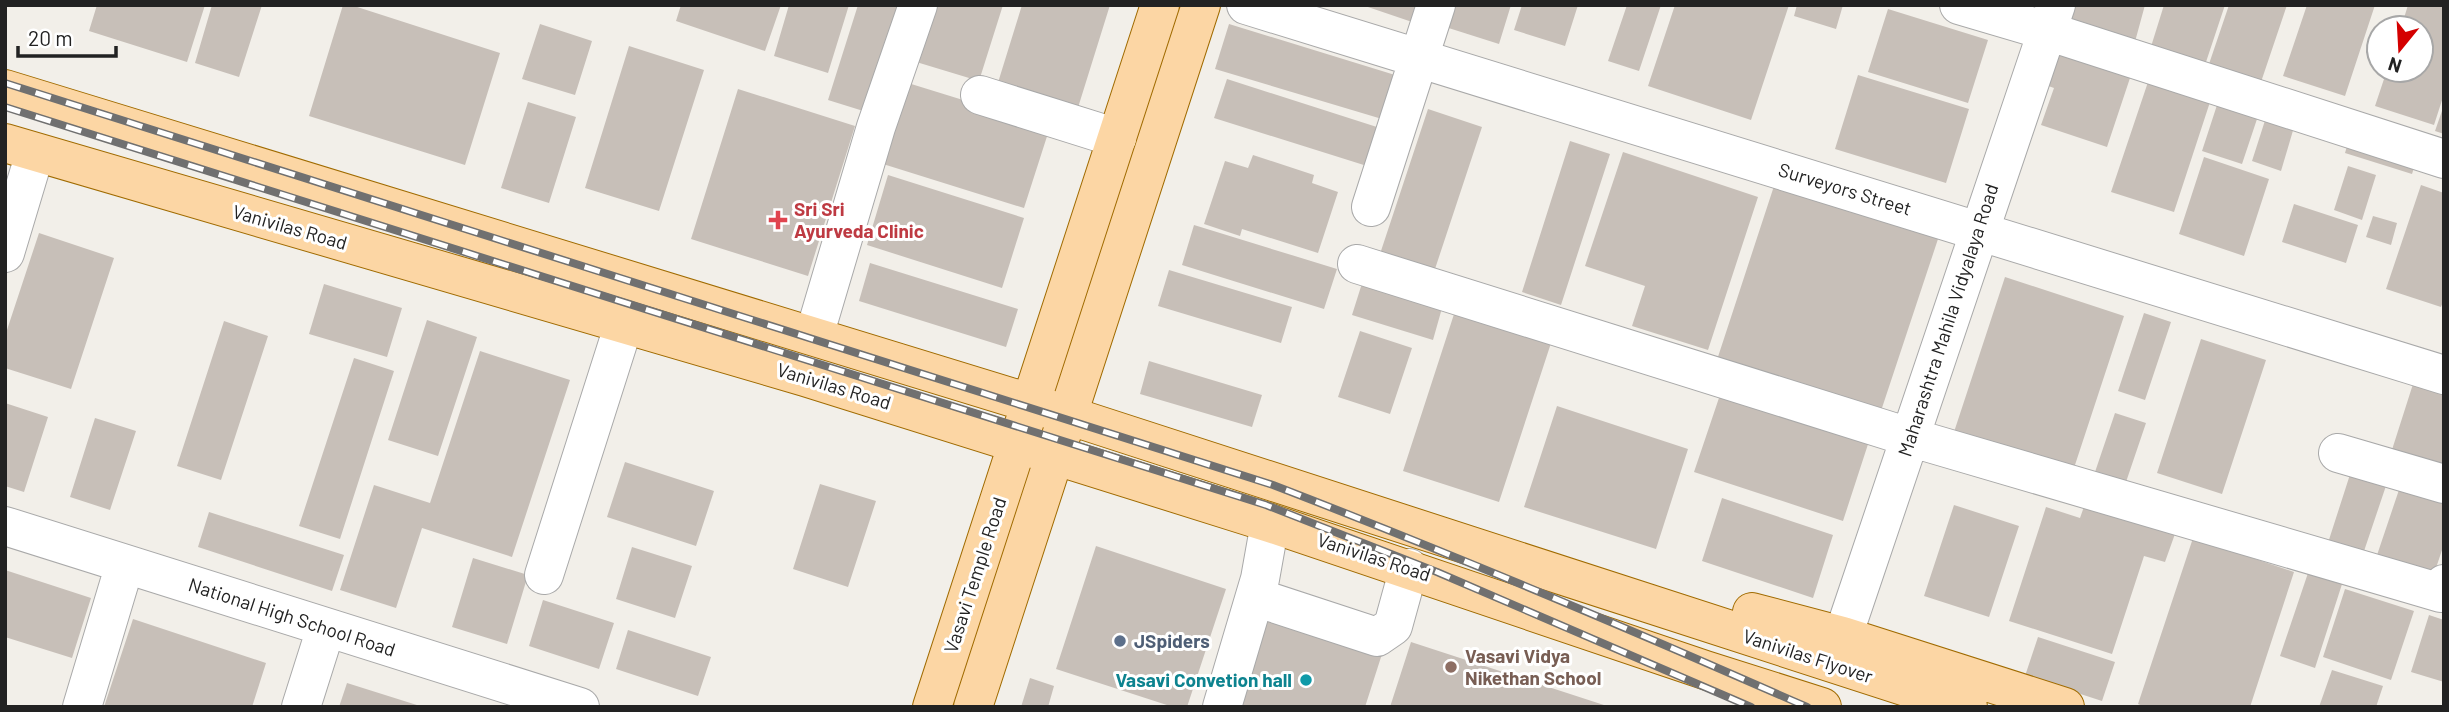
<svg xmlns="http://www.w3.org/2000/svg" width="2449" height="712" font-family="Barlow,sans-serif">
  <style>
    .building { fill: #c7bfb8 }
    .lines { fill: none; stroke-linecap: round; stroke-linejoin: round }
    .minor-casing { stroke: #a9a9a9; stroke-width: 40 }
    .major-casing { stroke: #a06b00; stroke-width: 40 }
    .minor { stroke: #fff; stroke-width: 38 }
    .major { stroke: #fcd6a4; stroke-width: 38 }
    .rail-casing { stroke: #707070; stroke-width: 8 }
    .rail { stroke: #fff; stroke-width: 5; stroke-dasharray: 16; stroke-linecap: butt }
    .health-dot { fill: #e0444e; stroke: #fff; stroke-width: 2.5 }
    .service-dot { fill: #5c6f8a; stroke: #fff; stroke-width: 2.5 }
    .education-dot { fill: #8d6e63; stroke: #fff; stroke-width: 2.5 }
    .culture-dot { fill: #0f9aa8; stroke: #fff; stroke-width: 2.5 }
    .labels { text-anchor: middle; stroke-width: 6; stroke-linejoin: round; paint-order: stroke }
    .street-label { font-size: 19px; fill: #222; stroke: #fff }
    .health-label { font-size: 19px; font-weight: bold; fill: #be3a42; stroke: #fff; text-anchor: start }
    .service-label { font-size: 19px; font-weight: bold; fill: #4e5e75; stroke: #fff; text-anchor: start }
    .education-label { font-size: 19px; font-weight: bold; fill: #785e54; stroke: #fff; text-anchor: start }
    .culture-label { font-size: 19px; font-weight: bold; fill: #0d838f; stroke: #fff; text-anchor: end }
  </style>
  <rect width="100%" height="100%" fill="#f2efe9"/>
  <!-- building -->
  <path class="building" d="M97 5H205L187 62 89 31Z
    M212 5H262L239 77 195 63Z
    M343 5H351L500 53 465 165 309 116Z
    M681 5H781L765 51 676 21Z
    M789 5H849L828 73 774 56Z
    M858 5H907L873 114 828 100Z
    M931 5H1003L979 81 913 61Z
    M1022 5H1110L1076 114 996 89Z
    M1362 5H1424L1418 24Z
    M1442 5H1511L1499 44 1436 24Z
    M1522 5H1578L1565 46 1514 30Z
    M1627 5H1661L1639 71 1608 61Z
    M1675 5H1789L1751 120 1648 86Z
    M1797 5H1843L1836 29 1794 16Z
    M2068 5H2145L2133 49 2062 29Z
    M2164 5H2225L2203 71 2149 53Z
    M2229 5H2287L2261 82 2209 64Z
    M2307 5H2375L2345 96 2283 76Z
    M2408 5H2444V94L2434 125 2375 106 2387 70H2421V28H2401Z
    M1888 9 1988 40 1968 103 1868 72Z
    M540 24 592 41 575 95 522 79Z
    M1229 24 1395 75 1382 119 1215 69Z
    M629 46 704 70 659 211 585 188Z
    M2052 49 2131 75 2107 147 2041 125 2054 88 2040 83Z
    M1858 75 1969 109 1946 183 1835 149Z
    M1227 79 1380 128 1367 166 1214 118Z
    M2148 82 2210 102 2174 212 2111 192Z
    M908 83 1050 127 1024 208 883 164Z
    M738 89 855 126 808 276 691 239Z
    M528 102 576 117 549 203 501 188Z
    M2218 102 2258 116 2242 164 2202 151Z
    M2444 105V134L2435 131Z
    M2269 108 2297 117 2281 171 2252 161Z
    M1428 109 1482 127 1432 278 1378 260Z
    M2350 136 2417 158 2412 174 2345 153Z
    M1570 141 1610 154 1561 305 1522 292Z
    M1623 152 1758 197 1708 350 1632 326 1645 286 1585 266Z
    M1253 155 1314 175 1312 183 1338 192 1318 253 1242 229 1240 236 1204 224 1225 161 1248 168Z
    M2204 157 2269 179 2244 256 2179 234Z
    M2348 166 2376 175 2362 220 2334 210Z
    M888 175 1024 218 1002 288 867 245Z
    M2421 185 2444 193V299L2441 307 2386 289Z
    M1774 186 1938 239 1877 423 1714 369Z
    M2294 204 2358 225 2346 263 2282 242Z
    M2373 216 2397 223 2391 245 2366 237Z
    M1194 225 1337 269 1324 309 1182 265Z
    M39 233 114 258 71 389 5 368V336Z
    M870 263 1018 309 1006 347 859 301Z
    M1169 270 1292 307 1281 343 1158 306Z
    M1364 277 1444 301 1433 340 1352 315Z
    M2005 277 2124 316 2073 471 1954 432Z
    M324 284 402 308 387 357 309 334Z
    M1456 308 1552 340 1499 502 1403 471Z
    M2144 313 2171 322 2145 400 2118 391Z
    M427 320 477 337 438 456 388 440Z
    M224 321 268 336 221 480 177 466Z
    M1360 331 1412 348 1390 414 1338 397Z
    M2201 339 2266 360 2222 494 2157 473Z
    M480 351 570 380 512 557 422 528 396 608 340 590 374 485 430 503Z
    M354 358 394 371 340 539 299 526Z
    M1149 361 1262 395 1252 427 1140 394Z
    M2413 384 2444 394V474L2390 456Z
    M1723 386 1871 435 1843 521 1694 472Z
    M5 403 48 417 24 492 5 486Z
    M1557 406 1688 449 1656 549 1524 507Z
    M2115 413 2146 423 2126 482 2095 472Z
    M95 418 136 431 110 510 70 497Z
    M2355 459 2391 471 2361 560 2326 549Z
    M625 462 714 491 696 546 607 517Z
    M2404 475 2444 488V544L2431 583 2374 564Z
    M820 484 876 501 848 587 793 569Z
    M1722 498 1833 535 1813 598 1702 561Z
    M2086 501 2176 531 2165 562 2144 556 2112 654 2009 621 2046 507 2080 518Z
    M1954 505 2019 526 1989 617 1924 596Z
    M209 512 344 555 332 591 198 547Z
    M2193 538 2294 572 2250 707H2145L2138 704Z
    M1096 546 1226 589 1187 707H1173L1056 669Z
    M632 547 692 566 675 618 616 599Z
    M473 558 528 575 507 644 452 627Z
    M5 570 91 598 72 658 5 637Z
    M2309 570 2343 581 2315 668 2280 656Z
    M2345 589 2414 611 2391 680 2323 657Z
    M543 600 614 623 599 669 529 646Z
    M1260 615 1382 654 1365 707H1231Z
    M2429 615 2444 620V682L2411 672Z
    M133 619 266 663 252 707H104Z
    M628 630 711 657 698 696 616 669Z
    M2038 637 2115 662 2102 701 2025 676Z
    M1411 642 1607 706V707H1390Z
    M2332 670 2383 686 2376 707H2319Z
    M1030 678 1054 686 1048 707H1021Z
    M347 683 420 706 419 707H339Z"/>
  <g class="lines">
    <!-- minor casing -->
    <g class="minor-casing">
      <path id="minor" d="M1246 5 2444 375
        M1959 5 2047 31 2444 159
        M980 95 1117 138
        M1371 207 1436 5
        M5 253 35 153
        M1357 264 1909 437 2441 593 2444 584
        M814 336 876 127 918 5
        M2338 453 2444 484
        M5 526 580 707
        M544 575 624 324
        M1255 597 1377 637 1393 626 1409 568
        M1843 636 2056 5
        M82 707 125 564
        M301 707 326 628
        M1222 707 1260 579 1270 523"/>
    </g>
    <!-- major casing -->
    <g class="major-casing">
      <path id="major" d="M5 89 1030 403 1968 707
        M5 143 805 377 1270 523 1705 670 1822 707
        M1752 612 1843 636 2065 707
        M932 707 1160 5
        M973 707 1201 5"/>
    </g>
    <!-- minor -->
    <use href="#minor" class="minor"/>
    <!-- major -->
    <use href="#major" class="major"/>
    <!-- rail casing -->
    <g class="rail-casing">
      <path id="rail" d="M5 83 1273 485C1453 554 1630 629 1807 707
        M5 107 1266 505 1437 572 1751 707"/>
    </g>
    <!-- rail -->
    <use href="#rail" class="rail"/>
  </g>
  <!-- markers -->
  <path class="health-dot" d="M774.5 209.5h7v7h7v7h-7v7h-7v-7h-7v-7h7z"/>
  <circle class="service-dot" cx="1120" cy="641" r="7"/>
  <circle class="education-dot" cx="1451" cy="667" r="7"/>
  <circle class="culture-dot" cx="1306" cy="680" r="7"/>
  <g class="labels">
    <!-- street labels -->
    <g class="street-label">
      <text transform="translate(1845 189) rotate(17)" y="7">Surveyors Street</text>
      <text transform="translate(290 227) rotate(16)" y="7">Vanivilas Road</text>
      <text transform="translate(1948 320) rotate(-72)" y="7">Maharashtra Mahila Vidyalaya Road</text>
      <text transform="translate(834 386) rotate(17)" y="7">Vanivilas Road</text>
      <text transform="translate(1374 557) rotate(18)" y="7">Vanivilas Road</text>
      <text transform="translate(975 575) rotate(-72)" y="7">Vasavi Temple Road</text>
      <text transform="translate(292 617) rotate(18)" y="7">National High School Road</text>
      <text transform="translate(1808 656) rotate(18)" y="7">Vanivilas Flyover</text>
    </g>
    <!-- health labels -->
    <g class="health-label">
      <text x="794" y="216">Sri Sri<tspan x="794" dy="22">Ayurveda Clinic</tspan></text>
    </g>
    <!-- service labels -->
    <g class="service-label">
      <text x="1134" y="648">JSpiders</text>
    </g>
    <!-- education labels -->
    <g class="education-label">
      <text x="1465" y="663">Vasavi Vidya<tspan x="1465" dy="22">Nikethan School</tspan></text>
    </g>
    <!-- culture labels -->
    <g class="culture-label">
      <text x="1292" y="687">Vasavi Convetion hall</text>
    </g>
  </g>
  <!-- border -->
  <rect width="2449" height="712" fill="none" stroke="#222222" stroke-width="14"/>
  <!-- north arrow -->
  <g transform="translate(2400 49) rotate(198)"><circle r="33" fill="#ffffff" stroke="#a7a7a7" stroke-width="2"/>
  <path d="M0-5L12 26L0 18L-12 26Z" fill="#d40000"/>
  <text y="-10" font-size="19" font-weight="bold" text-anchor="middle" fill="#222222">N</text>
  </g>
  <!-- scale -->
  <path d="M18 46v10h98v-10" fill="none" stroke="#222222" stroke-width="3.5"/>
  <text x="28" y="46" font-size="21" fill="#222222" stroke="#ffffff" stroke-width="5" paint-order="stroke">20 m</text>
</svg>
